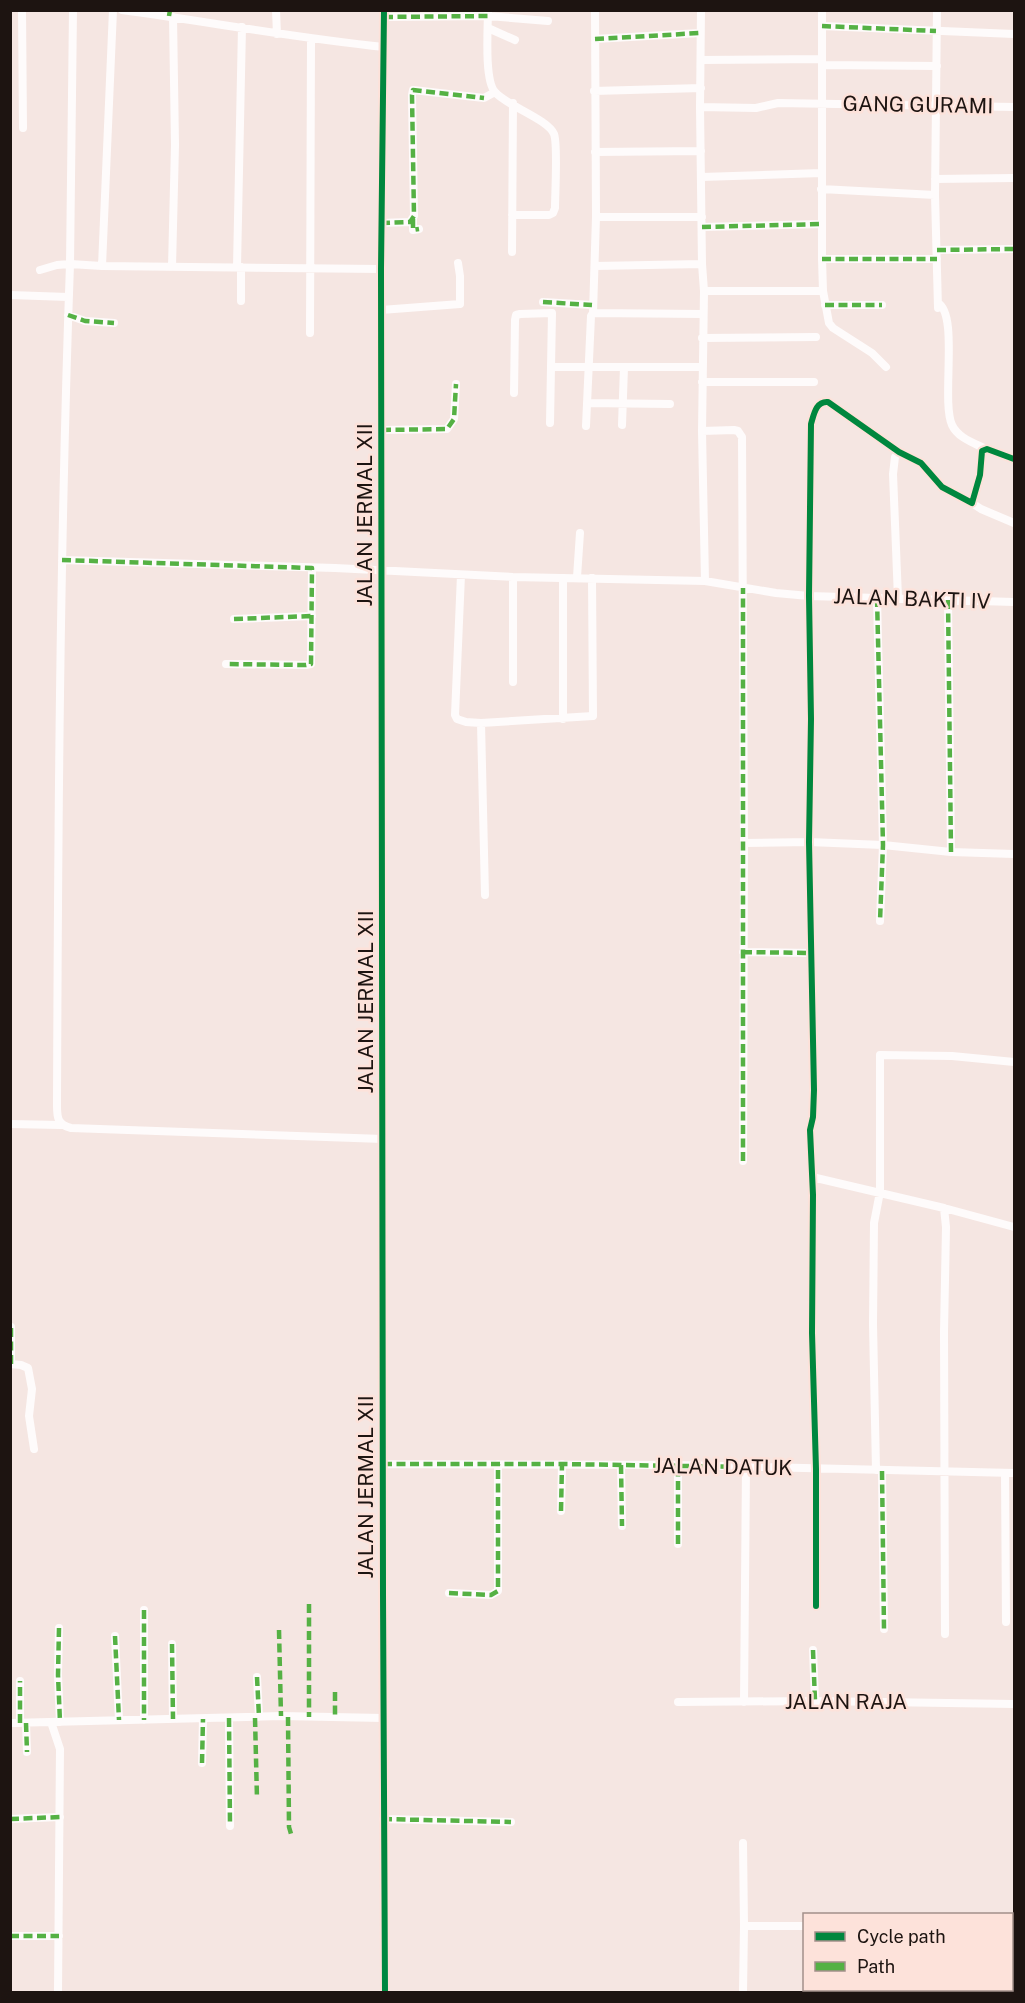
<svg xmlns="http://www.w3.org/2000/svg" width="1025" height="2003" font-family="'Public Sans',sans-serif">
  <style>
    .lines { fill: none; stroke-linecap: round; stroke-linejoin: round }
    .minor { stroke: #fefbfb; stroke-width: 8 }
    .quiet { stroke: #55b144; stroke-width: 4.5; stroke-dasharray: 9 4.5; stroke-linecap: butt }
    .cycleway-casing { stroke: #fde2da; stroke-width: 10 }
    .cycleway { stroke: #00873e; stroke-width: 6 }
    .labels { text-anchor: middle; stroke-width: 5; stroke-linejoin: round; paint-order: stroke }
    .street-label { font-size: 21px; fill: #1d1411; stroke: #fde2da }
  </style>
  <rect width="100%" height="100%" fill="#f5e6e2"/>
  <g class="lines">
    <!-- minor -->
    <path class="minor" d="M22 10 23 128
      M73 10 70 264 102 266 381 269
      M122 10C210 22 296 38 384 47
      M276 10 277 34
      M384 10 381 269 383 1594 385 1992
      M488 10C488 27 484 80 495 92 505 105 548 119 554 134 558 144 555 194 555 208L553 213 549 215H512
      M701 10 700 107 702 264 704 291 702 431 705 581
      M822 10V259L823 291 829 323 833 328 872 353 886 367
      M937 10 935 195 938 308
      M384 17 488 16 548 21
      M822 26 1014 34
      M488 28 515 40
      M595 39 700 33
      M701 60 821 59
      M822 65 937 66
      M594 91 701 88
      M700 107 756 108 778 103 1014 107
      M595 152 701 151
      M702 177 821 173
      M935 179 1014 178
      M821 189 935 195
      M596 217H702
      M413 219V230L419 229
      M381 223 410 222 414 216 412 95 413 90 484 98 495 92
      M702 227 822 224
      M937 250 1014 249
      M512 252 513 103
      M822 259H937
      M102 266 113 10
      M595 266 702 264
      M172 267 175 145 173 17
      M237 267 242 27
      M241 267V301
      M40 270 57 265 70 264C60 545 58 825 57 1106 57 1118 58 1125 71 1128L383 1139
      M704 291H823
      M10 295 68 297
      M543 302 592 305
      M938 303C959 315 941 401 952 425 958 438 974 443 986 449
      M825 305H882
      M381 310 460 304V276L458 263
      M593 313 703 314
      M68 315 85 321 114 323
      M310 333 311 39
      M702 338 816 337
      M702 382H814
      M514 393 515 320 516 315 520 314 552 313 551 367H701
      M587 403 670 404
      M550 423 551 367
      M622 425 624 367
      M586 426 591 316 593 313 596 217 595 10
      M382 430 447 429 454 419 456 384
      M702 431 734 430 738 431 742 437 744 843 743 1161
      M972 503 981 509 1014 523
      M62 560 335 568 513 577 705 581 776 593 809 596 1014 602
      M461 575 455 715 457 719 466 722 481 723 485 895
      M577 577 580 533
      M877 598 883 845 880 921
      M898 598 893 474 895 457 899 452
      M948 600 951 852
      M234 619 312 616
      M226 664 306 665 311 664 312 568
      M513 682V577
      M563 719V578
      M481 723 593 716 592 578
      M744 843 809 842 883 845 951 852 1014 854
      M743 952 811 953
      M10 1124 61 1125
      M812 1177 944 1208 1014 1227
      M944 1208 946 1227 944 1332 945 1634
      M10 1364 21 1365 28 1368 32 1389 29 1416 34 1449
      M11 1364V1327
      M383 1464 678 1465 1014 1473
      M621 1465 622 1526
      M876 1470 873 1324 874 1223 880 1192V1055L952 1056 1014 1062
      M882 1471 884 1629
      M1005 1473 1006 1622
      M561 1511 562 1464
      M678 1544V1465
      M449 1593 491 1595 498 1591V1464
      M816 1606V1469L812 1333 813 1195 810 1130 813 1117 814 1090 809 842 811 719 809 596 811 424C814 414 816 401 828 402L899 452 921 463 942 487 972 503 980 475 982 451 987 449 1014 459
      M144 1610V1720
      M59 1628 58 1675 60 1722
      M115 1636 119 1720
      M172 1644 173 1719
      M813 1650 815 1701
      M257 1677 259 1717
      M678 1702 815 1701 1014 1704
      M744 1702 746 1467
      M229 1718 230 1826
      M51 1722 60 1749 58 1992
      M10 1723 281 1716 383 1718
      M20 1723V1681
      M26 1723 27 1752
      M202 1763 203 1719
      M10 1819 60 1817
      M383 1819 511 1822
      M744 1926H804
      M1012 1928H1014
      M10 1936H59
      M743 1992 744 1926 743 1843"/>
    <!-- quiet -->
    <path class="quiet" d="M169 16 170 10
      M384 17 488 16
      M822 26 936 31
      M595 39 700 33
      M413 219V230L419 229
      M381 223 410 222 414 216 412 95 413 90 484 98
      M702 227 822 224
      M937 250 1014 249
      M822 259H937
      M543 302 592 305
      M825 305H882
      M68 315 85 321 114 323
      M382 430 447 429 454 419 456 384
      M62 560 312 568 311 664 306 665 226 664
      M877 598 883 845 880 921
      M948 600 951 852
      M234 619 312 616
      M743 952 811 953
      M743 1161V588
      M11 1364V1327
      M383 1464H562L746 1467
      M621 1465 622 1526
      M882 1471 884 1629
      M561 1511 562 1464
      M678 1544V1465
      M449 1593 491 1595 498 1591V1464
      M309 1604V1717
      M144 1610V1720
      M59 1628 58 1675 60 1722
      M279 1630 281 1716
      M115 1636 119 1720
      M172 1644 173 1719
      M813 1650 815 1701
      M257 1677 259 1717
      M335 1692V1717
      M288 1717 289 1827 291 1834
      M229 1718 230 1826
      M255 1718 257 1799
      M20 1723V1681
      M26 1723 27 1752
      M202 1763 203 1719
      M10 1819 60 1817
      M383 1819 511 1822
      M10 1936H59"/>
    <!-- cycleway casing -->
    <g class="cycleway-casing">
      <path id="cycleway" d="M384 10 381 269 383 1594 385 1992
        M816 1606V1469L812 1333 813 1195 810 1130 813 1117 814 1090 809 842 811 719 809 596 811 424C814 414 816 401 828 402L899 452 921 463 942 487 972 503 980 475 982 451 987 449 1014 459"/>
    </g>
    <!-- cycleway -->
    <use href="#cycleway" class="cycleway"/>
  </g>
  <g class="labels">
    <!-- street labels -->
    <g class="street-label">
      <text transform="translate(918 105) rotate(1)" y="7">GANG GURAMI</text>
      <text transform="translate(365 515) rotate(-90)" y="7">JALAN JERMAL XII</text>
      <text transform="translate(912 599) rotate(2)" y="7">JALAN BAKTI IV</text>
      <text transform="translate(366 1002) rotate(-90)" y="7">JALAN JERMAL XII</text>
      <text transform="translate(723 1467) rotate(1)" y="7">JALAN DATUK</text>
      <text transform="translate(366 1487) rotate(-90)" y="7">JALAN JERMAL XII</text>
      <text x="846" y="1709">JALAN RAJA</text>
    </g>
  </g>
  <!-- border -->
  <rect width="1025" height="2003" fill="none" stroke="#1d1411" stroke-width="24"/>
  <!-- legend -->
  <rect x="803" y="1913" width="210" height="78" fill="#fde2da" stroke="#a3908a" stroke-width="1.5"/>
  <rect x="815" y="1932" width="30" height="9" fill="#00873e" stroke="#a3908a" stroke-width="1.5"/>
  <text x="857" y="1943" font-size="18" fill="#1d1411">Cycle path</text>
  <rect x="815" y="1962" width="30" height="9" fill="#55b144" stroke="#a3908a" stroke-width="1.5"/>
  <text x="857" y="1973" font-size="18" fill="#1d1411">Path</text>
</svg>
